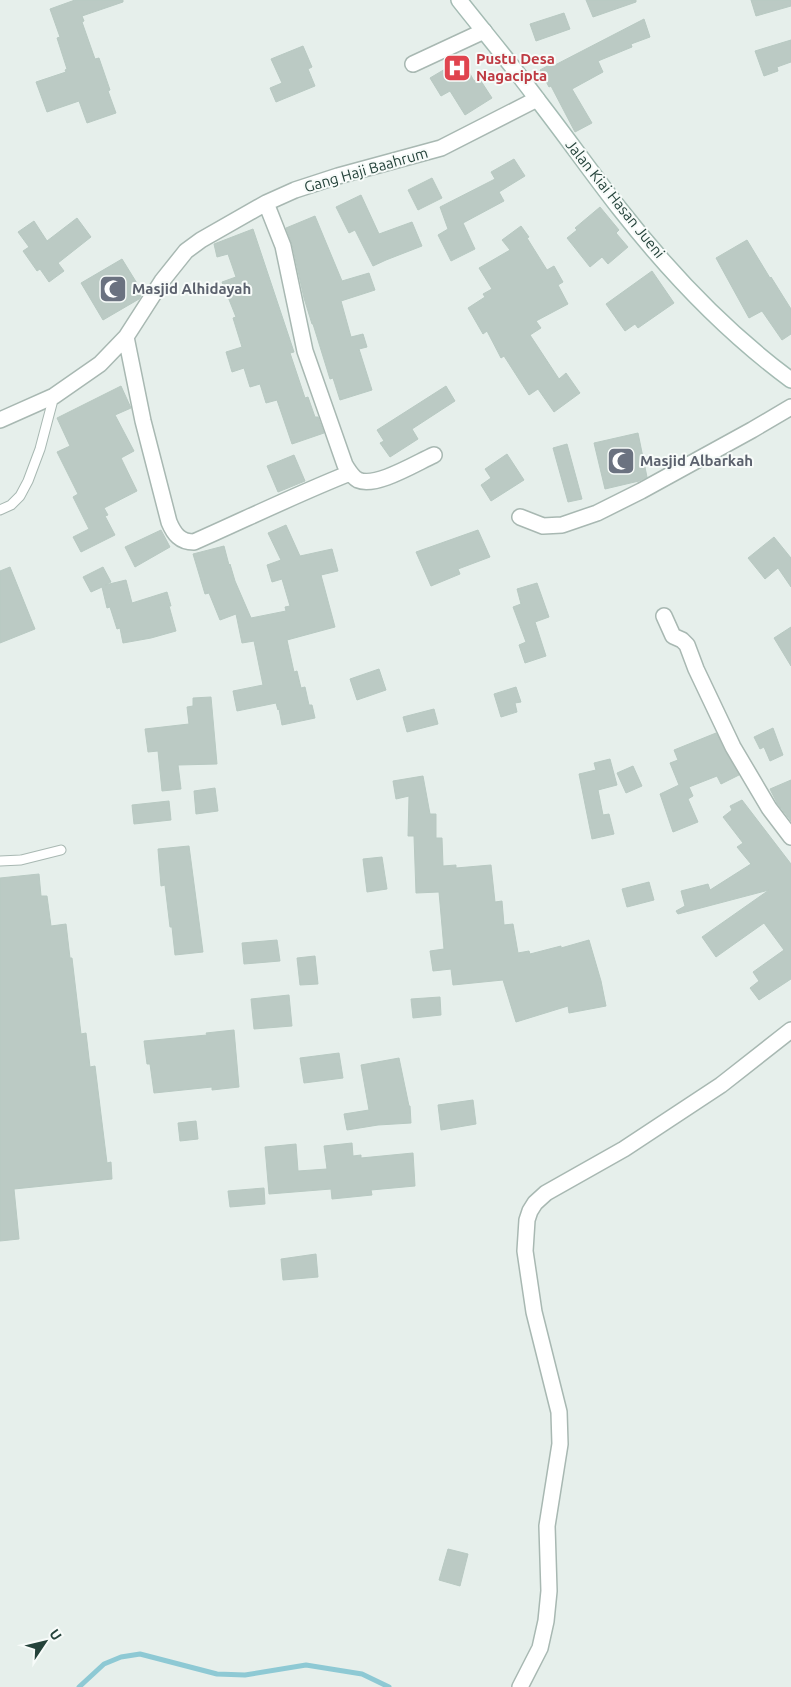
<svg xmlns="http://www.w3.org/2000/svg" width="791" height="1687" font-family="Ubuntu,sans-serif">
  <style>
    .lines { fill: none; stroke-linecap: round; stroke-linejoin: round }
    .stream { stroke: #8ec9d4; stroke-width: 5 }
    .building { fill: #bbcac4; stroke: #b8c9c2 }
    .lane-casing { stroke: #a8b8b2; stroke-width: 11 }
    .street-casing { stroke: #a8b8b2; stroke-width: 18 }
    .secondary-casing { stroke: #a4bbb3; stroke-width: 18 }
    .lane { stroke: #fff; stroke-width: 9 }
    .street { stroke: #fff; stroke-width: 15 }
    .secondary { stroke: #fff; stroke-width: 15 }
    .labels { text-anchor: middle; stroke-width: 4; stroke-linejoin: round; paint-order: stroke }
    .health-label { font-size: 15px; font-weight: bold; fill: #be3a42; stroke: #f7fbf9; text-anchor: start }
    .street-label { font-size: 15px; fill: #24423a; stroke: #f7fbf9 }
    .worship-label { font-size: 15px; font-weight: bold; fill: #5b616d; stroke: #f7fbf9; text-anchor: start }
  </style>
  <rect width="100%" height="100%" fill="#e6efeb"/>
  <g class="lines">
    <!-- stream -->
    <path class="stream" d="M79 1687 104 1664 121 1657 140 1654 217 1674 245 1675 306 1665 362 1674 389 1687"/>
  </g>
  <!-- building -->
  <path class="building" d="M75 0H123V2L82 16 84 21 82 22 95 59 99 58 110 90 108 91 116 113 87 123 79 101 47 112 36 82 66 72 65 70 67 69 57 38 60 37 50 9Z
    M586 0H636V2L593 17Z
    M751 0H791V6L756 16Z
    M564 13 570 29 536 41 530 24Z
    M644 19 650 37 631 44 632 47 598 61 603 72 572 89 592 123 575 132 551 86 549 87 540 70 553 63 555 65Z
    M791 40V62L777 67 778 71 764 76 755 51Z
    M303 46 312 67 308 69 315 86 276 102 270 88 282 83 271 59Z
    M462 59 474 81 479 78 492 98 465 115 450 91 441 96 430 78Z
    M514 159 525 176 499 192 504 201 463 223 475 249 451 261 438 235 448 229 440 207 495 179 491 172Z
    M432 178 442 198 418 210 408 190Z
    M361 195 379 234 412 222 422 246 386 260 373 266 355 230 349 233 336 207Z
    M600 207 619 230 616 233 628 247 608 264 602 257 590 267 567 238 577 230 575 228Z
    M315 216 342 281 369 273 375 290 341 301 351 337 363 334 367 347 359 349 372 390 340 400 333 378 330 379 313 324H312L304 298 292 244 286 228Z
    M77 218 91 237 58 263 64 271 49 282 40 269 37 271 23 251 29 247 18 232 34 221 47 241Z
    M521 226 529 237 527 238 547 270 554 266 563 282 558 285 568 304 536 321 541 328 530 335 559 379 566 373 580 393 554 412 538 389 529 395 504 356 501 358 487 331 483 334 468 308 485 297 483 294 492 289 479 268 510 250 502 240Z
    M253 229 294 352 290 353 305 398 308 397 315 417H318L324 433 292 444 277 400 266 403 260 384 250 387 244 368 232 372 226 352 242 347 233 318 236 317 222 282 236 277 228 254 217 257 214 244Z
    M747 240 770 278 771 277 791 309V334L782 340 762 311 749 318 716 258Z
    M122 259 143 293 139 299 103 320 81 283Z
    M652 271 674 303 638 328 635 324 625 331 606 304Z
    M121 386 131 408 115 415 134 451 121 458 137 491 104 508 108 515 105 516 115 535 81 552 73 537 89 529 73 497 78 494 57 452 70 446 57 418Z
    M446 386 455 401 412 429 418 439 390 457 380 443 384 441 377 430Z
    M638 433 647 477 639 481 605 489 594 443Z
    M567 444 582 499 568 502 553 448Z
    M507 454 524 480 491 501 481 485 491 478 485 469Z
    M294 455 305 481 278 492 267 466Z
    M286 525 300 556 332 549 338 571 321 575 335 627 287 640 294 672 297 671 301 688 305 687 309 705H312L315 718 282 725 279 709 278 710 276 703 237 711 233 691 263 685 254 641 242 643 236 614 220 620 209 593 205 594 193 554 224 546 229 565 230 564 235 581 251 618 286 611 285 607 290 606 282 579 272 582 267 565 281 560 268 533Z
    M161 530 170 547 135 567 125 547Z
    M478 530 490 557 458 569 460 574 431 586 416 552Z
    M774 537 791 558V587L778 568 765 579 748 558Z
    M10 567 35 629 0 643V571Z
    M103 567 111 582 105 585 126 580 132 603 167 592 171 606H169L176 631 151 638 123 643 120 628 117 629 110 607 107 608 102 587 91 592 83 577Z
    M537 583 549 617 535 622 546 656 525 663 519 645 526 642 513 607 521 604 517 589Z
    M791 627V666L774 638Z
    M379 669 386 690 357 700 350 679Z
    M516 687 521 702 515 703 517 712 501 717 494 694Z
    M211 697 217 764 178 765 181 789 162 791 158 751 148 752 145 729 189 724 187 707 193 706V698Z
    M434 709 438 724 407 732 403 717Z
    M773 728 783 755 770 761 764 747 760 749 754 737Z
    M716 733 739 775 721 784 717 776 689 787 693 796 688 799 698 822 673 832 660 794 679 785 670 763 678 760 674 750Z
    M610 759 617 785 598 790 603 815 609 814 614 834 592 839 579 774 596 770 594 763Z
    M633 766 642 786 626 793 617 773Z
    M423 776 430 814H436V838H442L443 866 456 865V868L491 865 495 902 502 901 504 925 513 924 518 953 529 951 530 954 561 946V948L589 940 601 981 606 1006 569 1013 568 1006 516 1022 503 980 453 985 451 969 433 971 430 951 444 949 439 892 416 893 414 836H408L409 796 396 799 393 781Z
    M791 780V821L777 803 770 789Z
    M215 788 218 811 196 814 194 791Z
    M742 800 791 864V979L759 1000 750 988 759 981 753 972 784 950 764 923 716 957 702 937 769 890 678 914 676 911 685 906 681 891 708 884 710 890 751 864 737 847 743 843 723 817 732 810 730 806Z
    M169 801 171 820 134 824 132 805Z
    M189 846 203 952 175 955 172 927H170L165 885 161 886 158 849Z
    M382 857 387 889 367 892 363 859Z
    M39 874 41 896H47L51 926 66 924 70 958H72L81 1034 86 1033 90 1067 95 1066 107 1163 111 1162 112 1179 14 1189 19 1239 0 1241V878Z
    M649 882 654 900 627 907 622 889Z
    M277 940 280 961 244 964 242 943Z
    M315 956 318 984 300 985 297 958Z
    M289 995 292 1026 254 1029 251 999Z
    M440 997 441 1015 413 1018 411 999Z
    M234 1030 239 1087 212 1090V1087L154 1093 150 1064H147L144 1041 207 1035 206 1033Z
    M339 1053 343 1078 304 1083 300 1058Z
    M399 1058 409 1106H410L411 1123 378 1125 347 1130 344 1114 369 1110 361 1065Z
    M473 1100 476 1124 441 1130 438 1105Z
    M196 1121 198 1139 180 1141 178 1123Z
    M352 1143 353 1156 361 1155V1158L413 1153 415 1186 371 1190 372 1195 332 1199 331 1189 269 1194 265 1147 296 1144 298 1171 327 1169 324 1146Z
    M264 1188 265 1204 230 1207 228 1191Z
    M316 1254 318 1277 283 1280 281 1259Z
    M448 1549 468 1554 460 1586 439 1580Z"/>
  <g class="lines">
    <!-- lane casing -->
    <g class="lane-casing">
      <path id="lane" d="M0 510 11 505 20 496 28 481 40 449 54 396
        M0 861 21 860 61 850"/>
    </g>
    <!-- street casing -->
    <g class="street-casing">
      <path id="street" d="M413 64 484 31
        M266 203 283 246 305 351 345 465C349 471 352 477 358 480 376 488 416 463 434 455
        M126 337 143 421 169 522C174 534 180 542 194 542 246 519 297 494 350 473
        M0 420 54 396 100 364 126 337 162 281 186 251 201 240 266 203 295 190 338 176 441 148 537 99
        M520 517 543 526 562 525 597 513 641 491 752 430 791 407
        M664 616 673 636 682 640 687 645 696 669 733 747 769 808 791 837
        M520 1687 540 1648 546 1621 549 1591 547 1526 560 1444 559 1412 534 1312 525 1251 527 1220 530 1211 535 1203 546 1193 624 1149 721 1085 791 1030"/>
    </g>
    <!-- secondary casing -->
    <g class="secondary-casing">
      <path id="secondary" d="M459 0C485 33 512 65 537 99 565 135 591 172 619 208 669 272 726 332 791 380"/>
    </g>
    <!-- lane -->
    <use href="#lane" class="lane"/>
    <!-- street -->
    <use href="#street" class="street"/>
    <!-- secondary -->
    <use href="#secondary" class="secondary"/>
  </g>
  <!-- icons -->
  <defs>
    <g id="hospital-square" transform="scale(1.4375)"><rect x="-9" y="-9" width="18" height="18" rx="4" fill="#e0444e" stroke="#f7fbf9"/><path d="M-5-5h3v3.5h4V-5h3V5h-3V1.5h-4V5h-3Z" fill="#fff"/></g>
    <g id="mosque-square" transform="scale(1.4375)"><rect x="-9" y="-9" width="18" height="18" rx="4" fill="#6b7280" stroke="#f7fbf9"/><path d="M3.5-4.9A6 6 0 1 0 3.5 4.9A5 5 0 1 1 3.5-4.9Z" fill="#fff"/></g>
  </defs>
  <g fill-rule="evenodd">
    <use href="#hospital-square" x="457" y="68"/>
    <use href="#mosque-square" x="113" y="289"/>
    <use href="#mosque-square" x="621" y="461"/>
  </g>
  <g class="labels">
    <!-- health labels -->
    <g class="health-label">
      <text x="476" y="64">Pustu Desa<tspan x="476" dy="17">Nagacipta</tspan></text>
    </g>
    <!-- street labels -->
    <g class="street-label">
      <text transform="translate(366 170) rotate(-16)" y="5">Gang Haji Baahrum</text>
      <text transform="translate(615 199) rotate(51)" y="5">Jalan Kiai Hasan Jueni</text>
    </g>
    <!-- worship labels -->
    <g class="worship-label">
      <text x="132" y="294">Masjid Alhidayah</text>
      <text x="640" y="466">Masjid Albarkah</text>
    </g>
  </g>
  <!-- north arrow -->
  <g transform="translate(45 1642) rotate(55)" stroke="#f7fbf9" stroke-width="4" paint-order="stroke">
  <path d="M0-4L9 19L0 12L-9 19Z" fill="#24423a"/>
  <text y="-8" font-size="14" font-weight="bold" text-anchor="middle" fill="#24423a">U</text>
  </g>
</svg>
